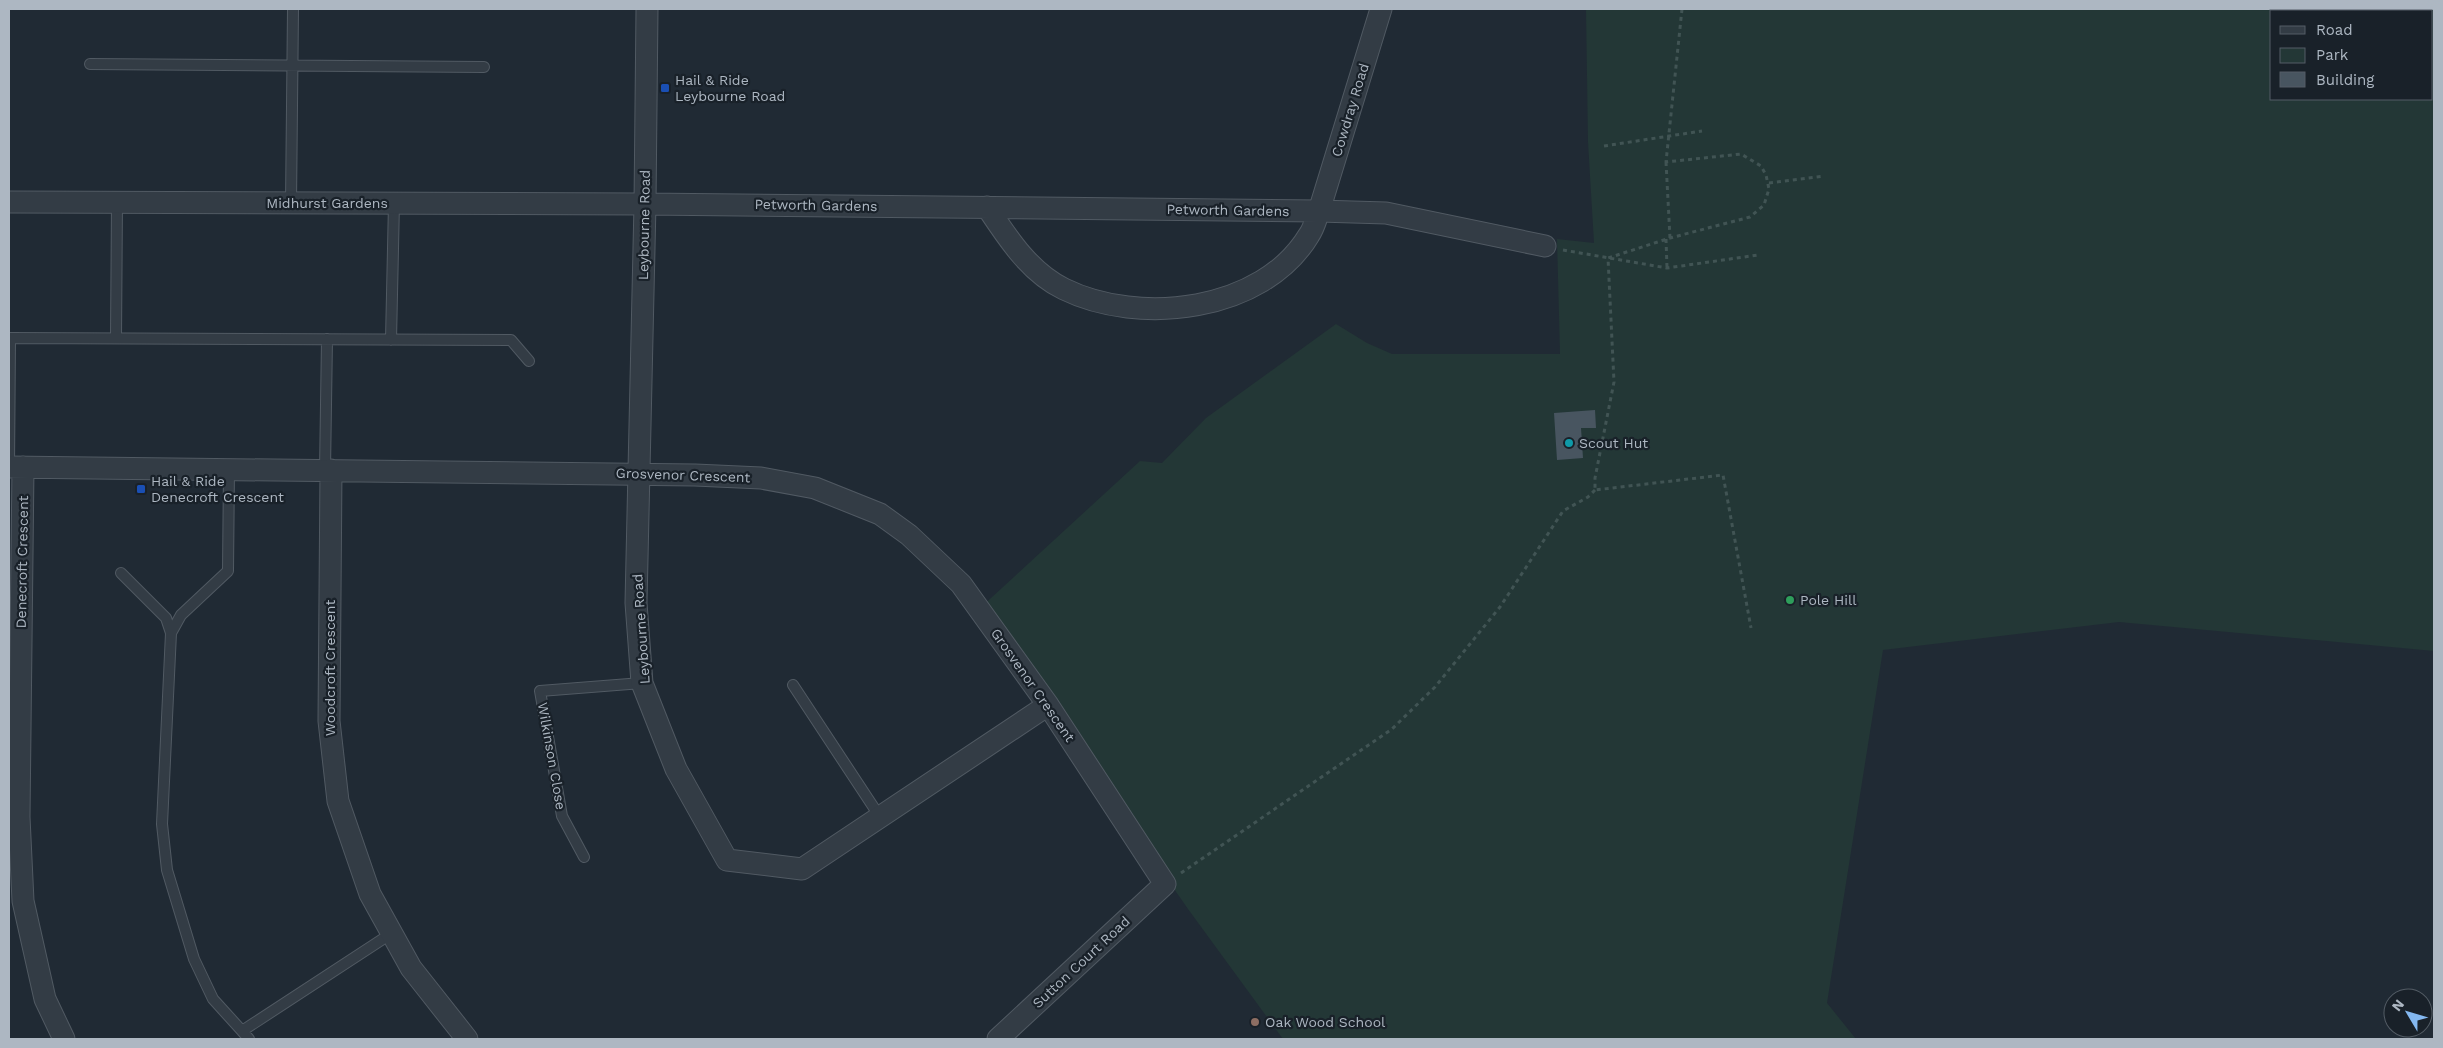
<svg xmlns="http://www.w3.org/2000/svg" width="2443" height="1048" font-family="'Work Sans',sans-serif">
  <style>
    .green { fill: #233736; fill-rule: evenodd }
    .building { fill: #485560 }
    .lines { fill: none; stroke-linecap: round; stroke-linejoin: round }
    .service-casing { stroke: #515a63; stroke-width: 12 }
    .minor-casing { stroke: #515a63; stroke-width: 23 }
    .path { stroke: #415454; stroke-width: 3; stroke-dasharray: 4 4; stroke-linecap: butt }
    .service { stroke: #333c45; stroke-width: 10 }
    .minor { stroke: #333c45; stroke-width: 21 }
    .transit-dot { fill: #1a4fb4; stroke: #192129; stroke-width: 2 }
    .culture-dot { fill: #0f9aa8; stroke: #192129; stroke-width: 2 }
    .leisure-dot { fill: #2e9e5b; stroke: #192129; stroke-width: 2 }
    .education-dot { fill: #8d6e63; stroke: #192129; stroke-width: 2 }
    .labels { text-anchor: middle; stroke-width: 4.5; stroke-linejoin: round; paint-order: stroke }
    .poi-label { font-size: 14px; fill: #adb7c2; stroke: #192129; text-anchor: start }
    .street-label { font-size: 14px; fill: #adb7c2; stroke: #192129 }
  </style>
  <rect width="100%" height="100%" fill="#202a34"/>
  <!-- green -->
  <path class="green" d="M1586 9H2434V651L2119 622 1883 650 1827 1003 1856 1039H1283L1188 909 979 609 1140 461 1162 463 1206 418 1336 324 1367 343 1392 354H1560L1557 239 1594 243 1588 142ZM2272 11H2432V99H2272Z"/>
  <!-- building -->
  <path class="building" d="M1595 410 1596 428H1581L1583 458 1557 460 1554 413Z"/>
  <g class="lines">
    <!-- service casing -->
    <g class="service-casing">
      <path id="service" d="M90 64 484 67
        M291 203 293 9
        M116 338 117 202
        M391 340 394 203
        M9 467 10 338 511 340 529 361
        M229 469 228 571 181 615 171 633 162 824 167 870 194 959 213 999 242 1031 392 933
        M325 470 327 339
        M121 573 166 618 171 633
        M793 685 880 817
        M584 857 562 816 540 691 642 683
        M242 1031 249 1039"/>
    </g>
    <!-- minor casing -->
    <g class="minor-casing">
      <path id="minor" d="M647 9 645 204 636 603 642 683 676 769 727 860 802 869 1048 705
        M9 202 645 204 1319 211 1386 213 1545 246
        M987 207C1007 237 1029 272 1064 289 1139 326 1263 312 1309 235 1314 228 1316 219 1319 211L1381 9
        M9 467 695 475 761 478 815 488 880 514 909 535 961 584 1048 705 1165 884 998 1039
        M23 467 19 817 23 901 45 999 64 1039
        M331 470 329 721 338 801 370 894 411 968 467 1039"/>
    </g>
    <!-- path -->
    <path class="path" d="M1682 9 1666 162 1741 154 1761 166 1766 175 1769 189 1764 205 1750 217 1670 238 1608 258 1614 382 1595 478V490L1723 475 1751 628
      M1604 146 1702 131
      M1666 162 1670 238
      M1769 183 1824 176
      M1666 239 1667 268
      M1563 250 1667 268 1758 255
      M1181 873 1392 729 1435 687 1500 607 1563 511 1588 497 1595 490"/>
    <!-- service -->
    <use href="#service" class="service"/>
    <!-- minor -->
    <use href="#minor" class="minor"/>
  </g>
  <!-- markers -->
  <g class="transit-dot">
    <rect x="660" y="83" width="10" height="10" rx="2.5"/>
    <rect x="136" y="484" width="10" height="10" rx="2.5"/>
  </g>
  <circle class="culture-dot" cx="1569" cy="443" r="5"/>
  <circle class="leisure-dot" cx="1790" cy="600" r="5"/>
  <circle class="education-dot" cx="1255" cy="1022" r="5"/>
  <g class="labels">
    <!-- poi labels -->
    <g class="poi-label">
      <text x="675" y="85">Hail &amp; Ride<tspan x="675" dy="16">Leybourne Road</tspan></text>
      <text x="1579" y="448">Scout Hut</text>
      <text x="151" y="486">Hail &amp; Ride<tspan x="151" dy="16">Denecroft Crescent</tspan></text>
      <text x="1800" y="605">Pole Hill</text>
      <text x="1265" y="1027">Oak Wood School</text>
    </g>
    <!-- street labels -->
    <g class="street-label">
      <text transform="translate(1350 110) rotate(-73)" y="5">Cowdray Road</text>
      <text x="327" y="208">Midhurst Gardens</text>
      <text transform="translate(816 205) rotate(1)" y="5">Petworth Gardens</text>
      <text transform="translate(1228 210) rotate(1)" y="5">Petworth Gardens</text>
      <text transform="translate(644 225) rotate(-89)" y="5">Leybourne Road</text>
      <text transform="translate(683 475) rotate(2)" y="5">Grosvenor Crescent</text>
      <text transform="translate(22 562) rotate(-89)" y="5">Denecroft Crescent</text>
      <text transform="translate(641 629) rotate(-94)" y="5">Leybourne Road</text>
      <text transform="translate(330 668) rotate(-90)" y="5">Woodcroft Crescent</text>
      <text transform="translate(1033 685) rotate(55)" y="5">Grosvenor Crescent</text>
      <text transform="translate(552 756) rotate(80)" y="5">Wilkinson Close</text>
      <text transform="translate(1081 962) rotate(-43)" y="5">Sutton Court Road</text>
    </g>
  </g>
  <!-- border -->
  <rect width="2443" height="1048" fill="none" stroke="#adb7c2" stroke-width="20"/>
  <!-- legend -->
  <rect x="2270" y="10" width="162" height="90" fill="#192129" stroke="#545d66"/>
  <rect x="2280" y="26" width="25" height="8" fill="#333c45" stroke="#545d66"/>
  <text x="2316" y="35" font-size="15" fill="#adb7c2">Road</text>
  <rect x="2280" y="48" width="25" height="15" fill="#233736" stroke="#545d66"/>
  <text x="2316" y="60" font-size="15" fill="#adb7c2">Park</text>
  <rect x="2280" y="72" width="25" height="15" fill="#485560" stroke="#545d66"/>
  <text x="2316" y="85" font-size="15" fill="#adb7c2">Building</text>
  <!-- north arrow -->
  <g transform="translate(2408 1013) rotate(308)"><circle r="24" fill="#192129" stroke="#545d66"/>
  <path d="M0-4L9 19L0 12L-9 19Z" fill="#84b8f0"/>
  <text y="-8" font-size="14" font-weight="bold" text-anchor="middle" fill="#adb7c2">N</text>
  </g>
</svg>
